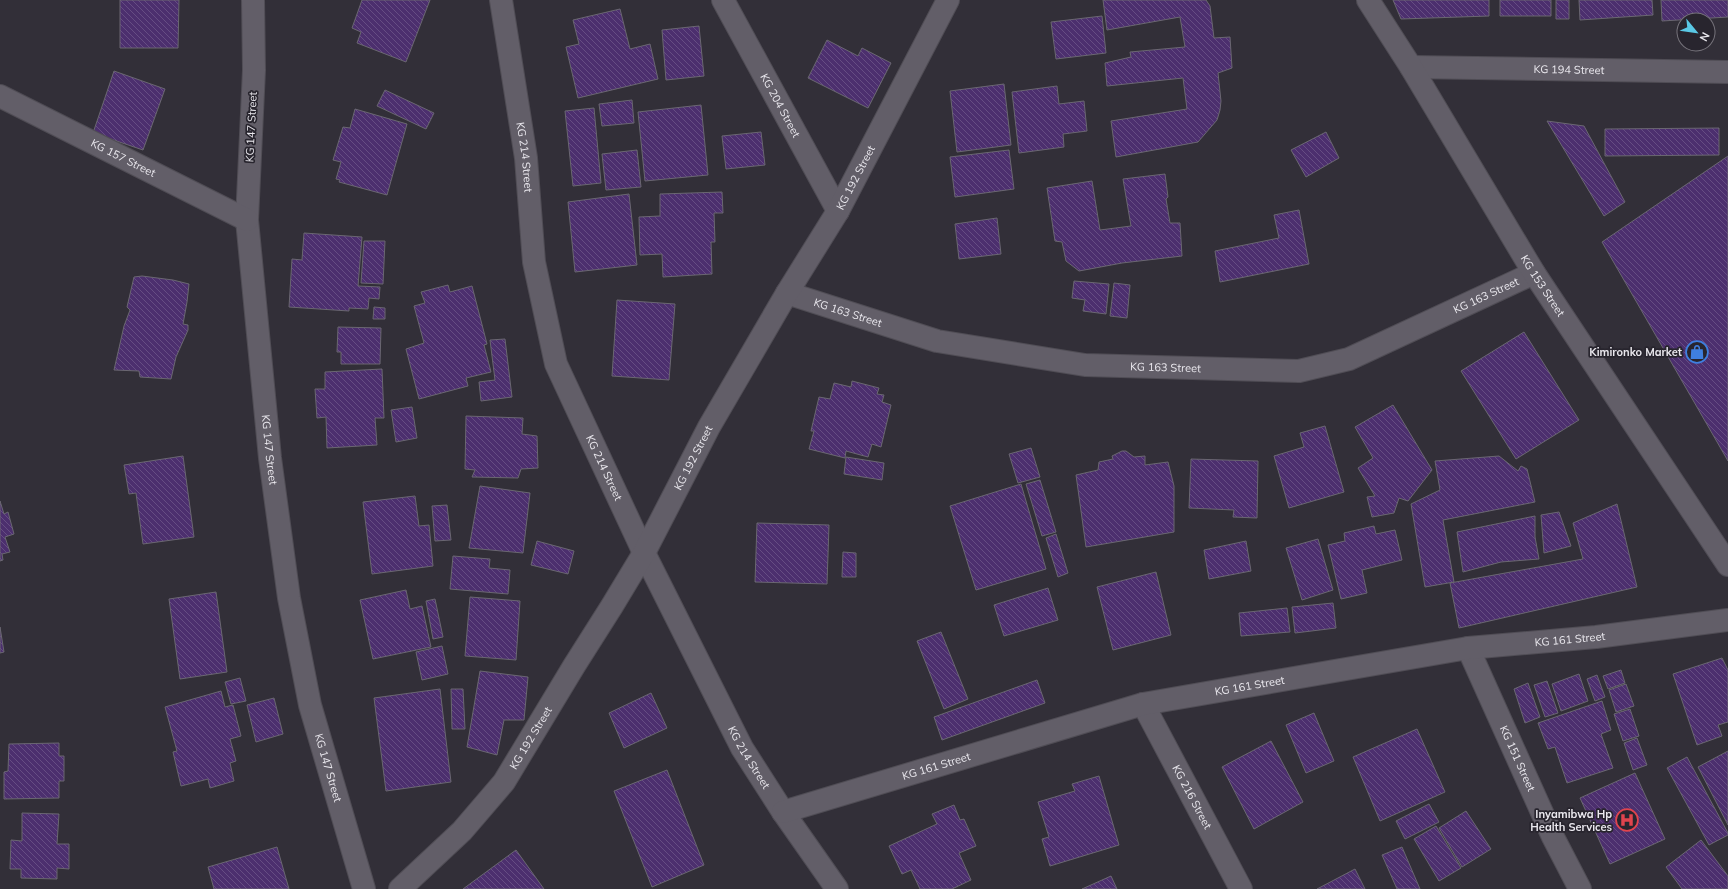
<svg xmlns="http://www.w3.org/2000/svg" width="1728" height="889" font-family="Mulish,sans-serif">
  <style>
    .building { fill: url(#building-back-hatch); stroke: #6a6771 }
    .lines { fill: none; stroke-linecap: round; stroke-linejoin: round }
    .street-casing { stroke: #504d55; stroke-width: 24 }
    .secondary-casing { stroke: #504d55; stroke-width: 24 }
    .street { stroke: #625e68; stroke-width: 22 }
    .secondary { stroke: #625e68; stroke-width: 22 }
    .labels { text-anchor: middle; stroke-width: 3.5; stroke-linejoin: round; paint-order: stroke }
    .street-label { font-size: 11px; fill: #eae8ee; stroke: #28252e }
    .poi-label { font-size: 11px; font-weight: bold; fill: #eae8ee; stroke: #28252e; text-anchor: end }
  </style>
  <defs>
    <pattern id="building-back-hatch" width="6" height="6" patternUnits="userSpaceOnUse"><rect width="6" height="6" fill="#4c2f6e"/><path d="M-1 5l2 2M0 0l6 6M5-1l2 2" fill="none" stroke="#664d83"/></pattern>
  </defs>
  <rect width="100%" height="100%" fill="#322f38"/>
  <!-- building -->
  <path class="building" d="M120 0H179L178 48H120Z
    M362 0H430L406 62 357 43 361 32 352 28Z
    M1103 0H1206L1210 6 1214 38 1230 37 1232 68 1218 73 1221 101 1220 110 1217 120 1198 142 1116 157 1111 121 1187 109 1183 78 1107 86 1105 63 1131 57 1130 52 1185 47 1180 17 1107 30Z
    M1393 0H1489V16L1401 19Z
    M1500 0H1551V16H1500Z
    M1556 0H1569V19H1556Z
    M1579 0H1652L1653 15 1580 20Z
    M1661 0H1728V17L1662 21Z
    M620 9 630 49 650 44 658 79 578 98 566 47 579 44 573 20Z
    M1102 16 1106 53 1056 59 1051 22Z
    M699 26 704 76 666 80 662 30Z
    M827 40 858 56 862 48 891 63 868 108 808 78Z
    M114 71 165 89 143 150 93 133Z
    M1004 84 1011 145 957 152 950 91Z
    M1057 86 1059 104 1084 101 1087 131 1063 134 1064 147 1019 153 1012 92Z
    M385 90 434 113 426 129 377 106Z
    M632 100 634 123 602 126 599 104Z
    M701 105 708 175 645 181 638 112Z
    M594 108 601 183 573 186 565 111Z
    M355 109 407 124 387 195 339 182 340 180 336 179 341 162 333 160 343 127 350 128Z
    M1547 121 1584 126 1625 202 1604 216Z
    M1719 128V155L1605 156V129Z
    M761 132 765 165 726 169 722 136Z
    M1326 132 1339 158 1306 177 1291 150Z
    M637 150 641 187 606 190 602 154Z
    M1009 150 1014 189 955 197 950 157Z
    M1728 156V461L1602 242Z
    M1165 174 1168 197 1166 199 1170 223H1180L1182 256 1122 263 1079 271 1066 261 1062 242 1055 241 1047 188 1092 181 1100 230 1131 226 1123 179Z
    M722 192 723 213H714L715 242H711L712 274 663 277 662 254 640 255 639 217 660 216V194Z
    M629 194 637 265 575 272 568 202Z
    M1299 210 1309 264 1220 282 1215 251 1279 238 1274 215Z
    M997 218 1001 254 959 259 955 224Z
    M304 233 362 237 358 286 380 287 379 299 369 298 368 309 349 308V311L289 307 292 259 302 260Z
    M364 241H385L383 284 361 283Z
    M142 276 173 280 189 284 187 302 183 324 188 325V330L176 357 171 379 140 377 139 371 114 370 124 326 130 310 127 307 134 277Z
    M1074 281 1109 284 1106 314 1083 311 1085 300 1072 298Z
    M1114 283 1130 285 1127 318 1110 316Z
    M448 285 450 292 472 286 487 344 484 345 491 372 466 378 468 386 419 399 406 349 424 343 414 306 425 303 421 292Z
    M617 300 675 304 669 380 612 376Z
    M374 307 385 308V319H373Z
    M338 327 381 328 380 364H341V352H337Z
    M1524 332 1579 420 1516 459 1461 371Z
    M505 339 512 397 481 401 479 382 495 380 490 340Z
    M382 369 384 418H375L377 445 327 448 326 417 317 418 315 389H325V372Z
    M852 381 879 388 877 394 884 395 882 402 891 405 881 447 872 444 868 457 846 451 845 458 809 449 814 431H811L819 397 830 399 834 383 851 387Z
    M1393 405 1432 470 1408 501 1399 498 1394 513 1372 517 1367 497 1375 496 1358 468 1373 458 1355 427Z
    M412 407 417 438 396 442 391 410Z
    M466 416 523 418 522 434 537 436 538 468 521 469 518 478 472 477 475 470 465 469Z
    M1325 426 1344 492 1289 508 1274 456 1304 447 1300 433Z
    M1031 448 1040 477 1018 483 1009 454Z
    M1122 451H1126L1134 457 1145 456V465L1168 462 1174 486V532L1086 547 1076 475 1098 470 1099 462 1113 459 1112 456Z
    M183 456 194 537 143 544 136 493 129 494 124 465Z
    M1499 456 1518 471 1521 466 1527 469 1535 502 1443 520 1454 582 1425 587 1411 504 1440 490 1435 461Z
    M846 457 884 463 882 480 844 474Z
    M1191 459 1258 461 1257 518 1233 517 1234 510 1189 508Z
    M1040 480 1056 532 1042 536 1026 484Z
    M1021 484 1046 569 976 590 950 506Z
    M480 486 530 493 523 553 469 548Z
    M415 496 419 526 429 525 433 566 372 574 363 502Z
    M0 501 4 514 8 512 14 534 5 537 10 552 2 554 3 560 0 561Z
    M1617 504 1637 587 1459 628 1450 583 1583 559 1573 523Z
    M447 505 451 540 435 541 432 506Z
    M1559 512 1571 546 1544 553 1541 515Z
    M1535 516V537L1539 559 1501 562 1463 572 1457 532Z
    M757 523 829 525 827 584 755 582Z
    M1374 526 1376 534 1395 530 1402 560 1362 570 1367 593 1341 599 1328 545 1345 541 1344 533Z
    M1056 534 1068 573 1058 577 1046 538Z
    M1318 539 1333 590 1302 600 1286 548Z
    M537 541 574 551 568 574 531 565Z
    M1246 541 1251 571 1209 579 1204 550Z
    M843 552 856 553V577H842Z
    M453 556 490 559 489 568 510 570 508 594 450 589Z
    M1156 572 1171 635 1113 650 1097 587Z
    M1048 588 1058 620 1004 636 994 605Z
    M406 590 410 609 422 606 431 647 373 659 360 600Z
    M216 592 227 672 180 679 169 599Z
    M470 597 520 601 516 660 465 656Z
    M435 599 443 637 433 639 426 601Z
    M1333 603 1336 628 1295 633 1292 607Z
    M1287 608 1290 632 1241 636 1239 613Z
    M0 627 4 652 0 653Z
    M941 632 968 699 944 709 917 641Z
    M442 646 448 674 422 680 416 652Z
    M1722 658 1728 670V722L1718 725 1722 736 1697 745 1673 674Z
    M1621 670 1625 683 1608 689 1603 676Z
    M480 671 528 677 524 720H504L497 755 467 747Z
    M1579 674 1588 701 1561 711 1552 684Z
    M1597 675 1605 697 1595 701 1587 679Z
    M240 678 246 701 231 704 225 682Z
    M1037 680 1045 703 942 740 934 717Z
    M1547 681 1558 713 1545 717 1534 685Z
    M1528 683 1540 717 1525 723 1514 689Z
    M1626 684 1634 706 1616 712 1609 690Z
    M440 689 451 782 386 791 374 698Z
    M451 689H463L465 729H452Z
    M221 691 225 707 233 705 241 736 230 739 236 761 230 763 234 781 210 788 208 779 181 786 173 752 177 751 165 707Z
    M651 693 667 728 624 748 609 713Z
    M274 698 283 734 256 742 247 705Z
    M1602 701 1611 730 1601 734 1613 768 1567 783 1555 747 1548 749 1538 723Z
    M1630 709 1639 736 1623 741 1614 714Z
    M1314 713 1334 761 1306 773 1286 725Z
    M1417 729 1445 792 1380 821 1353 757Z
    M1637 738 1647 765 1633 770 1624 743Z
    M1271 741 1303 802 1254 829 1222 767Z
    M59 743V756H64V781H59V798L4 799V772L8 771 9 744Z
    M1728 751V825L1698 767Z
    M1687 757 1728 833V835L1709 845 1667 768Z
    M667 770 704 865 652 887 614 791Z
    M1635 773 1665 839 1610 864 1580 798Z
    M1099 776 1119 845 1050 866 1042 839 1049 837 1038 802 1075 791 1072 784Z
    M1429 804 1439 822 1405 839 1396 821Z
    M954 805 960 820 964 819 976 846 959 853 971 880 952 889H920L911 870 902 874 889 846 937 824 932 814Z
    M1466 811 1491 849 1462 867 1439 828Z
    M22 813 59 814 57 844H69V869L57 868V879L21 878V869H10L11 840 22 841Z
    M1436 826 1461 868 1439 881 1414 839Z
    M1701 840 1728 876V889H1682L1666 867Z
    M277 847 289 889H214L208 867Z
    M1402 847 1420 889H1397L1382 855Z
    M516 850 544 889H463Z
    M1355 869 1365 889H1317Z
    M1111 876 1117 889H1082Z"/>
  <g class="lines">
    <!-- street casing -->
    <g class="street-casing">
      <g id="street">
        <path id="s1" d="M253 0 254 70 247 220 270 458 289 598 310 705 364 889"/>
        <path id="s2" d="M501 0 526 158 534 262 556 364 644 553 742 748 783 812 837 889"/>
        <path id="s3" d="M723 0 838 211"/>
        <path id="s4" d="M1411 67 1728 72"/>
        <path id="s5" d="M0 96 247 220"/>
        <path id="s6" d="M787 293 937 341 1085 365 1299 371 1349 359 1534 273"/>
        <path id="s7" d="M1468 648 1553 837 1580 889"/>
        <path id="s8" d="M1143 704 1241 889"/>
        <path id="s9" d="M783 812 1143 704 1468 648 1596 637 1728 620"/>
        <path id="s10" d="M400 889 462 831 504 782 574 666 612 606 644 553 709 427 787 293 838 211 948 0"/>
      </g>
    </g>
    <!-- secondary casing -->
    <g class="secondary-casing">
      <g id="secondary">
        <path id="s11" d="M1368 0 1411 67 1534 273 1728 565"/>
      </g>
    </g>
    <!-- street -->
    <use href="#street" class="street"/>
    <!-- secondary -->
    <use href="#secondary" class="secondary"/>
  </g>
  <!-- icons -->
  <defs>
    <g id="shop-ring" transform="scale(1.15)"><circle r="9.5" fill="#28252e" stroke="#3f7fe0" stroke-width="1.5"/><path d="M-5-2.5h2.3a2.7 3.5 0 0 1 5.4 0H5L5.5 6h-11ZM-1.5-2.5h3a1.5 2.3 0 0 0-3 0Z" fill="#3f7fe0"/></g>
    <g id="hospital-ring" transform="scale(1.15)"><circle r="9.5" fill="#28252e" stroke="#e0444e" stroke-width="1.5"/><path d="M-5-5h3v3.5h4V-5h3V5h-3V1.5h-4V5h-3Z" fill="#e0444e"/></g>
  </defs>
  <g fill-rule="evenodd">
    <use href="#shop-ring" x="1697" y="352"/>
    <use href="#hospital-ring" x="1627" y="820"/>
  </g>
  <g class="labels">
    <!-- street labels -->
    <g class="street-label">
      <text dy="4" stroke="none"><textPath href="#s4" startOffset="158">KG 194 Street</textPath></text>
      <text dy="4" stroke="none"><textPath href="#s3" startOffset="120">KG 204 Street</textPath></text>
      <text transform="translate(251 127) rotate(-87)" y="4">KG 147 Street</text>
      <text dy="4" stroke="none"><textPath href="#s2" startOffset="159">KG 214 Street</textPath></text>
      <text dy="4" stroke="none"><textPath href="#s5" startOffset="138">KG 157 Street</textPath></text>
      <text dy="4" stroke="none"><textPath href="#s10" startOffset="849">KG 192 Street</textPath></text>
      <text dy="4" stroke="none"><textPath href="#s11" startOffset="335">KG 153 Street</textPath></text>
      <text dy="4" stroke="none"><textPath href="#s6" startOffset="724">KG 163 Street</textPath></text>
      <text dy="4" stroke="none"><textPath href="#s6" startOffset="64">KG 163 Street</textPath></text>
      <text dy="4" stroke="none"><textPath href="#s6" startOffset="388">KG 163 Street</textPath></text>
      <text dy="4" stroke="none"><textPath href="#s1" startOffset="451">KG 147 Street</textPath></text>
      <text dy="4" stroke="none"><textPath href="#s10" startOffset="525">KG 192 Street</textPath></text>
      <text dy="4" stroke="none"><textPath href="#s2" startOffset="483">KG 214 Street</textPath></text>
      <text dy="4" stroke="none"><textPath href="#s9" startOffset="808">KG 161 Street</textPath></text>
      <text dy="4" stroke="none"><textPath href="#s9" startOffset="484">KG 161 Street</textPath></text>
      <text dy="4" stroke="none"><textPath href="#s10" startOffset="201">KG 192 Street</textPath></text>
      <text dy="4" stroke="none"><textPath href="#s2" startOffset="807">KG 214 Street</textPath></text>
      <text dy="4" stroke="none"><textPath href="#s7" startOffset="121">KG 151 Street</textPath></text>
      <text dy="4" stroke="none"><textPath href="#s9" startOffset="160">KG 161 Street</textPath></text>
      <text dy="4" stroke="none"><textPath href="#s1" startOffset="775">KG 147 Street</textPath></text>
      <text dy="4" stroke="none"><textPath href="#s8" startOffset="105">KG 216 Street</textPath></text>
    </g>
    <!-- poi labels -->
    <g class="poi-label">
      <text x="1682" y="356">Kimironko Market</text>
      <text x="1612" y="818">Inyamibwa Hp<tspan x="1612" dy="13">Health Services</tspan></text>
    </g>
  </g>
  <!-- north arrow -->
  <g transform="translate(1696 32) rotate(119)"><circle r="19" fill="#28252e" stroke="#76737b"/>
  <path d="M0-3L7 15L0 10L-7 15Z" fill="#5ac8e5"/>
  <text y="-6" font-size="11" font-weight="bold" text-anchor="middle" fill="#eae8ee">N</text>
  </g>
</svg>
